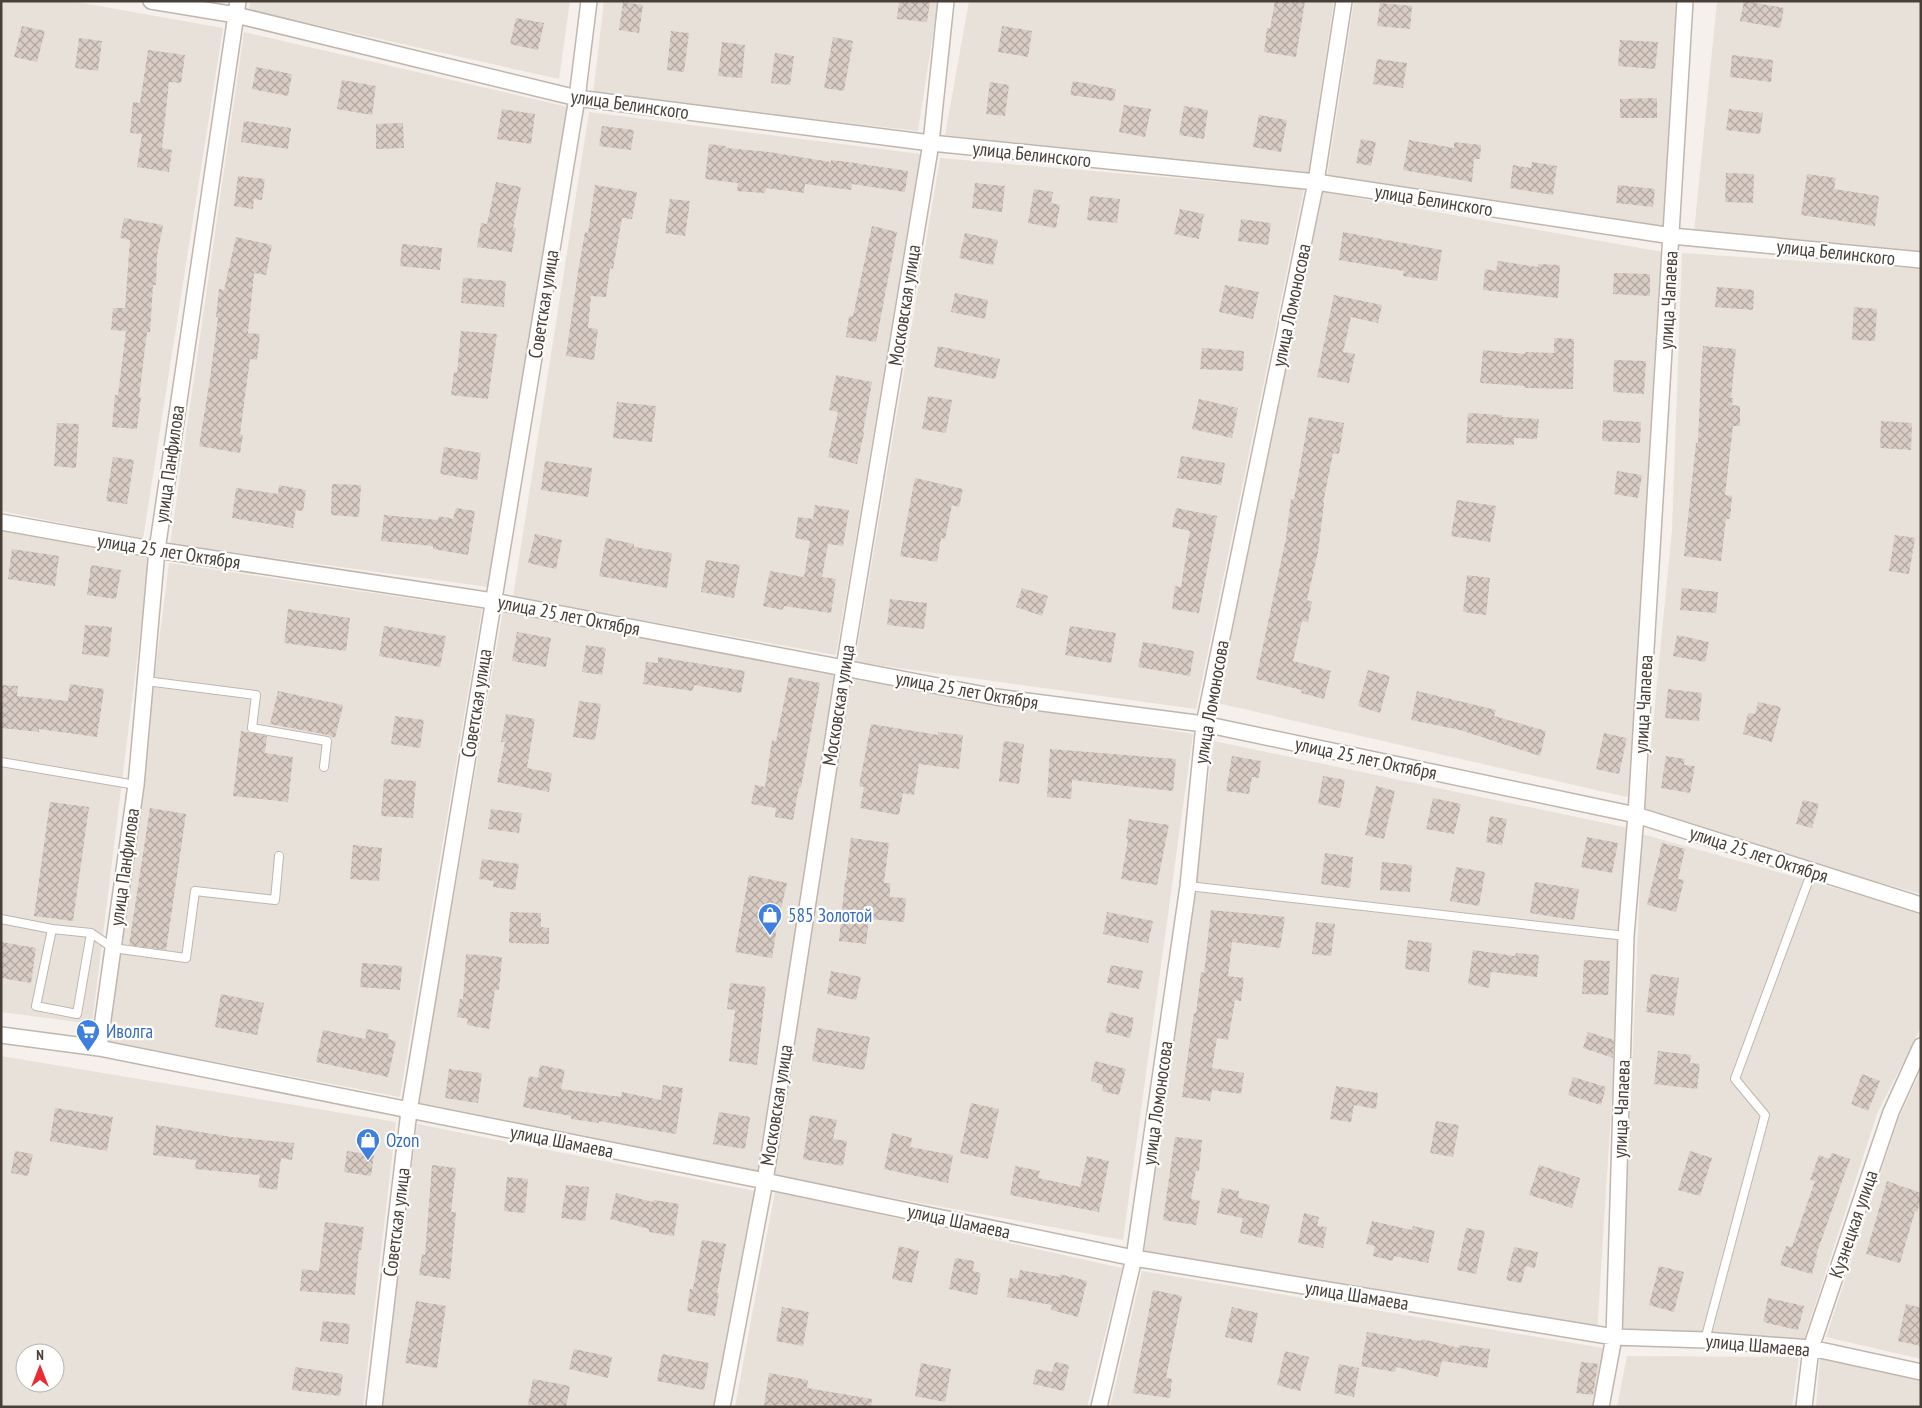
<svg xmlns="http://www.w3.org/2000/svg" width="1922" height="1408" font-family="'PT Sans Narrow',sans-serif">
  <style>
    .residential { fill: #e8e1da; fill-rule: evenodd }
    .building { fill: url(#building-cross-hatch) }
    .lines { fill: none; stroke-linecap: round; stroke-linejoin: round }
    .service-casing { stroke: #c0b6ae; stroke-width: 10 }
    .minor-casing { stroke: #c0b6ae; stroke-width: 18 }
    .service { stroke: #fff; stroke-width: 8 }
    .minor { stroke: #fff; stroke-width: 15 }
    .labels { text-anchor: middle; stroke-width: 4.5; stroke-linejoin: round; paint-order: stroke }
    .street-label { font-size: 19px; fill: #493f39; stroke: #fff }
    .shop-label { font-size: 19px; fill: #366cbe; stroke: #fff; text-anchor: start }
  </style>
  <defs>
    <pattern id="building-cross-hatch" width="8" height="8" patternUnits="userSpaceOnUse" patternTransform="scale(1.25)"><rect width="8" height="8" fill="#d9ccc4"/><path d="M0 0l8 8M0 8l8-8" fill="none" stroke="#b2a7a0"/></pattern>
  </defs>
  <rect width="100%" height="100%" fill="#f5f0eb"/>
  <!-- residential -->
  <path class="residential" d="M1 1H71L223 28 143 539 1 511Z
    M250 1H570L559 79 249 10Z
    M604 1H938L918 131 593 94Z
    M969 1H1334L1308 176 945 135Z
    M1354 1H1679L1666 233 1327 177Z
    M1717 1H1921V253L1694 232Z
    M244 32 568 107 488 587 170 544Z
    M589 112 921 154 836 655 513 597Z
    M940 158 1304 189 1196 709 855 662Z
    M1323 192 1663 252 1631 798 1217 703Z
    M1682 253 1921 269V894L1644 817 1672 529Z
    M1 530 150 555 92 1024 1 1012Z
    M169 563 482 609 400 1097 108 1041Z
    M503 611 836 675 757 1173 418 1103Z
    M850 679 1193 734 1123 1240 774 1176Z
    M1214 741 1629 828 1597 1334 1144 1254Z
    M1642 834 1921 912V1027L1877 1114 1803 1342 1621 1333Z
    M1 1056 396 1122 363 1407H1ZM25 1353H55V1383H25Z
    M1921 1070V1359L1826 1337 1899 1118Z
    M417 1124 755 1191 714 1407H382Z
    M775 1191 1122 1268 1087 1407H735Z
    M1142 1271 1609 1349 1598 1407H1110Z
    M1627 1356 1799 1357 1792 1407H1617Z
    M1820 1358 1921 1379V1407H1816Z"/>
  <!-- building -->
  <path class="building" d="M899 1H930L927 22 897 19Z
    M1275 1H1305L1296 57 1264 52 1267 28 1270 29Z
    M1744 1 1784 8 1780 28 1740 21Z
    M623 2 643 5 639 33 619 30Z
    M1380 3 1412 6 1410 29 1377 26Z
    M516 18 544 23 538 50 510 44Z
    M22 26 45 31 37 62 14 57Z
    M1002 26 1032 31 1028 57 998 52Z
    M671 31 689 33 684 72 667 70Z
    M833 37 853 41 844 91 824 88Z
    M79 38 102 41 98 71 75 68Z
    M1620 40 1658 42 1655 69 1618 66Z
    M722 42 745 45 742 78 718 76Z
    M148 50 185 55 181 83 169 82 162 148 172 150 169 172 137 167 142 134 130 133 133 102 140 103Z
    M775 53 794 56 790 85 771 83Z
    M1732 55 1773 60 1771 82 1730 77Z
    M1377 59 1407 63 1403 88 1373 84Z
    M256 67 292 74 288 96 252 89Z
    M342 80 376 86 372 115 337 109Z
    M1073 81 1116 89 1114 101 1070 95Z
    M990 82 1009 85 1005 116 986 114Z
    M1657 98V118H1620V99Z
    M1124 105 1151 109 1145 137 1119 132Z
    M1184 106 1208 110 1204 139 1179 135Z
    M502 109 535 114 531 144 497 139Z
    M1729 109 1763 113 1760 134 1726 130Z
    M1259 115 1287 120 1281 152 1253 147Z
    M244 121 291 128 288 149 241 142Z
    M403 123 404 148 376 149V124Z
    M602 126 634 130 631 150 599 146Z
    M1361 139 1376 142 1371 166 1356 163Z
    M1409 140 1454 148V142L1481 145 1480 159H1474L1472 182 1403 170Z
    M709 144 726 146V148L769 152 831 162V160L848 162 908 171 905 192 852 184 851 190 805 184 804 193 766 188 765 193 737 191 738 183 705 179Z
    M1532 162 1557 166 1553 195 1510 188 1513 165 1531 168Z
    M1726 173 1754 174 1753 203 1725 202Z
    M1807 174 1836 178 1834 189 1879 196 1875 226 1801 215Z
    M238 176 265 179 262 200 254 199 253 209 234 206Z
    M496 182 521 187 513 228H516L512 252 477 247 481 223 487 224Z
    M975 183 1005 186 1002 212 972 208Z
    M595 185 637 192 632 219 622 218 613 269 610 268 606 297 591 296 588 328 598 329 594 360 566 356 578 272 585 232 588 233Z
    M1618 185 1655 189 1653 207 1616 203Z
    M1034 189 1053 192 1051 203 1060 205 1056 228 1028 223Z
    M1090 196 1120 199 1117 223 1087 220Z
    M670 199 690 201 685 236 665 233Z
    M1180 209 1204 214 1199 239 1174 234Z
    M124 218 163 225 157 256 156 285H153L150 332H147L139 397H141L137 429 112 427 115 395H118L126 331 111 330 113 308H125L130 240 120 238Z
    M1241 219 1271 223 1268 245 1238 241Z
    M872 226 897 232 876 342 846 337 849 316H853Z
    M1343 232 1442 250 1437 281 1403 276 1404 271 1339 260Z
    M965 233 998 240 993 265 959 258Z
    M236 237 272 245 266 275 254 273 248 333 260 334 257 360 250 359 240 434 243 435 240 453 199 446 210 379 218 317H216L219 289 224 290Z
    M402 244 442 248 440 270 400 266Z
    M1498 261 1538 267V264L1560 265 1558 298 1483 290 1485 269 1496 271Z
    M1614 273 1650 274V296L1613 294Z
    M463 278 506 281 504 307 461 303Z
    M1225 285 1259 292 1253 319 1219 312Z
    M1717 287 1754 290 1753 310 1715 307Z
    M955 293 988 300 985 319 951 312Z
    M1334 295 1382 305 1378 323 1351 317 1343 352 1355 354 1349 383 1317 377Z
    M1854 307 1877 309 1875 341 1852 340Z
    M461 331 497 334 488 399 451 395 454 372 457 373Z
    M1554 338 1574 339 1573 389 1524 388 1525 386 1480 383 1483 350 1525 354V352L1554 353Z
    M938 346 1000 359 995 379 934 367Z
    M1703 346 1736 349 1731 398H1733L1732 405 1740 406V426H1733L1725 495 1732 496 1730 519H1726L1721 561 1684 556 1696 443H1698L1701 370Z
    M1202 348 1244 351 1243 371 1200 369Z
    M1614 360 1646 361 1644 394 1613 392Z
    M836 375 872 382 863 432 864 433 857 464 828 457 838 412 829 410Z
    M928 396 952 400 946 433 922 429Z
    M1199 399 1238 408 1232 438 1192 429Z
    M617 402 656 406 652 442 613 438Z
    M1468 413 1502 415V417L1539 419 1537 439 1514 438V445L1466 443Z
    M1309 417 1344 423 1339 454 1333 453 1323 503H1324L1318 552 1307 600 1312 602 1308 622 1302 621 1293 661 1331 671 1324 699 1301 693 1302 690 1256 679 1286 538 1291 499H1294Z
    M1603 420 1641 422 1640 443 1602 441Z
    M1881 421 1912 423 1911 450 1880 448Z
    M57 423 79 424 76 468 54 466Z
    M444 447 481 453 477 480 440 474Z
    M1181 456 1225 463 1221 485 1177 478Z
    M113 457 134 460 127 504 106 501Z
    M545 461 592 468 588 497 541 490Z
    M1617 471 1642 475 1638 498 1614 494Z
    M915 478 963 489 959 507 952 505 945 539 941 538 937 562 900 556Z
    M332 484 361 485 359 517 331 515Z
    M279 485 306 490 303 511 296 510 293 528 232 518 236 488 278 494Z
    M1457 500 1496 506 1490 542 1451 536Z
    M815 505 849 510 843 546 828 544 822 577 836 579 831 613 784 606 783 610 763 606 770 571 804 577 810 541 795 538 798 517 813 519Z
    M456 508 475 511 468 555 433 549V546L381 541 384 515 438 520 439 516 453 519Z
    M1176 508 1217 516 1199 613 1172 609 1175 586 1181 587 1190 531 1172 527Z
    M535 534 562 540 556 569 528 563Z
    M1895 535 1915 538 1909 574 1889 571Z
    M606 538 634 544V547L672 553 667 588 599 576Z
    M12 549 59 556 55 586 8 579Z
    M706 560 740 565 734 598 701 592Z
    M91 565 121 570 116 599 87 595Z
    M1467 575 1490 578 1486 615 1463 612Z
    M1022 588 1048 596 1042 616 1016 607Z
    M1682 588 1718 592 1716 613 1680 610Z
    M890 599 927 603 924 629 887 625Z
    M288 609 350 618 346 651 284 643Z
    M85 625 112 627 109 657 82 654Z
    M384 626 446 636 440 667 379 656Z
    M1070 626 1116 633 1111 663 1065 655Z
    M517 632 551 638 546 667 512 661Z
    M1677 635 1709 642 1705 662 1673 656Z
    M1143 642 1194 651 1190 676 1138 667Z
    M586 645 606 648 602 675 582 672Z
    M658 657 745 671 741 693 694 685 693 691 643 684 646 662 658 663Z
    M1368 670 1390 676 1380 713 1358 706Z
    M789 677 820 683 801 787H799L793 820 775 817 776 808 751 804 755 785 765 787 772 740 776 741Z
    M70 684 104 689 97 737 39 729V732L1 728 2 685 18 686 17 696 68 701Z
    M1668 689 1702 693 1699 721 1665 718Z
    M278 691 343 705 335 738 328 735 270 724Z
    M1417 691 1496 710 1494 716 1546 731 1540 756 1460 730 1411 720Z
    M579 701 601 704 595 740 573 737Z
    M1758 702 1781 707 1772 742 1743 734 1748 713 1755 714Z
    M506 714 535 719 527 768 552 773 549 792 497 782 505 742H501Z
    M395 716 424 720 420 748 391 744Z
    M871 724 938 735V732L963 735 959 769 919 764 914 795 903 793 899 815 860 808 864 787 859 786Z
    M241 731 267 736 265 753 293 757 288 802 233 796Z
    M1604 733 1627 738 1619 774 1596 769Z
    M1004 741 1024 744 1019 784 999 781Z
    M1050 749 1176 759 1173 791 1072 780 1071 799 1047 797Z
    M1232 756 1261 761 1259 778 1252 777 1249 794 1226 791Z
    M1666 756 1685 759 1684 765 1695 766 1690 793 1661 788Z
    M1323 776 1345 780 1340 808 1318 804Z
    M384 779 416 781 413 818 381 816Z
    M1376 786 1395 791 1384 839 1365 835Z
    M1433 798 1461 804 1454 834 1426 829Z
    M1803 800 1819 804 1812 828 1796 824Z
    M50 802 89 807 73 921 34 916Z
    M150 808 186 814 166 950 129 945Z
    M491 809 522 813 519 833 488 829Z
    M1490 816 1507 819 1502 845 1486 842Z
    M1129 819 1169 825 1157 885 1121 879 1128 840 1126 839Z
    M1587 837 1618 843 1612 873 1581 867Z
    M851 838 889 843 884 883H890V897L906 898 904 922 869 919 866 944 839 941 845 880H846Z
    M1662 843 1685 849 1678 879 1684 880 1676 912 1647 905Z
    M353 845 382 848 379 881 350 879Z
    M1325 853 1353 857 1350 888 1321 884Z
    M482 859 519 864 515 890 493 887 494 881 479 879Z
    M1382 862 1412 865 1410 892 1380 890Z
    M1456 867 1485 872 1479 906 1450 901Z
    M749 875 787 883 781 909 780 908 772 958 735 952Z
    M1535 882 1579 889 1574 920 1530 913Z
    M1211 910 1285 917 1280 948 1232 942 1228 976 1244 978 1241 1001 1235 1000 1228 1040 1217 1038 1212 1068 1244 1073 1241 1094 1212 1090 1210 1101 1182 1097 1194 1013H1196L1201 972 1204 973Z
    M510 912 541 913V927L549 928V944L509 943Z
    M1107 912 1153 921 1148 943 1103 934Z
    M1316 922 1335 924 1331 956 1312 954Z
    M1408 940 1432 943 1429 972 1405 969Z
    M1 942 36 948 31 983 1 978Z
    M1473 950 1515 956 1516 953 1539 955 1537 977 1491 972 1489 988 1468 984Z
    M466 954 502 957 499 990H495L489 1029 467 1025 468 1019 457 1017 460 999H463Z
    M1584 960 1610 961 1608 995 1582 994Z
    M362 963 402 966 400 990 360 987Z
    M1111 965 1143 971 1139 989 1107 983Z
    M831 971 861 977 856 1000 827 994Z
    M1651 974 1679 978 1674 1016 1646 1012Z
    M730 983 766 987 757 1065 729 1061 735 1010 727 1009Z
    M221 994 264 1003 257 1035 215 1027Z
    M1110 1012 1134 1018 1130 1038 1105 1032Z
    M817 1028 870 1037 864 1070 812 1061Z
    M367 1029 389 1034 388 1039 396 1041 388 1077 316 1062 323 1030 365 1039Z
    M1588 1032 1614 1040 1613 1058 1583 1048Z
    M1658 1051 1691 1055 1690 1063 1700 1064 1697 1089 1654 1084Z
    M1095 1061 1126 1069 1119 1095 1102 1091 1103 1085 1091 1081Z
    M540 1065 565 1070 561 1089 621 1097 622 1092 661 1100 663 1085 683 1088 676 1134 599 1121V1123L571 1119V1116L523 1107 529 1076 538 1078Z
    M449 1069 482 1073 478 1103 445 1098Z
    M1862 1074 1880 1081 1868 1111 1851 1104Z
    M1573 1077 1606 1087 1601 1105 1568 1095Z
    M1336 1086 1378 1093 1376 1109 1354 1105 1351 1122 1330 1119Z
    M971 1103 999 1109 988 1159 960 1153Z
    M55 1108 113 1117 107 1151 50 1141Z
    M719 1112 750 1117 745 1149 713 1144Z
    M810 1115 837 1120 833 1139 847 1141 843 1166 803 1159Z
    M1436 1121 1459 1125 1453 1157 1430 1153Z
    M156 1125 232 1137 294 1143 292 1160 281 1158 277 1190 258 1187 260 1175 195 1169 196 1160 153 1155Z
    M892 1133 912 1138 910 1147 953 1155 948 1183 884 1169Z
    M1175 1137 1202 1140 1199 1171H1196L1191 1199 1200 1201 1196 1225 1163 1220Z
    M15 1151 33 1154 28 1176 11 1173Z
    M347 1151 374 1155 371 1176 344 1172Z
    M1690 1151 1712 1158 1700 1196 1678 1190Z
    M1832 1153 1850 1159 1816 1255H1817L1812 1274 1780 1265 1786 1246 1792 1247 1815 1181 1810 1180 1819 1155 1829 1159Z
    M1087 1156 1109 1161 1099 1212 1010 1195 1015 1166 1040 1171 1038 1178 1080 1187Z
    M432 1165 456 1168 451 1212H456L450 1279 419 1275 422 1254 425 1255Z
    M1539 1165 1580 1178 1572 1208 1529 1195Z
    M507 1177 528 1179 525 1213 504 1211Z
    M1887 1181 1921 1193V1200L1917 1212 1915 1211 1900 1263 1866 1254Z
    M566 1185 589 1187 585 1221 561 1218Z
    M1222 1188 1239 1191 1238 1198 1270 1205 1262 1238 1240 1233 1243 1218 1217 1213Z
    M616 1193 653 1202 654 1200 679 1204 674 1236 649 1232V1229L610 1219Z
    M1304 1213 1319 1217 1317 1226 1327 1227 1323 1248 1298 1243Z
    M1372 1221 1412 1230 1413 1226 1435 1231 1428 1263 1394 1256 1393 1261 1373 1256 1375 1246 1366 1244Z
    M325 1222 364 1227 361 1250H359L355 1295 300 1291 302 1269 319 1271Z
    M1466 1228 1485 1231 1476 1274 1457 1270Z
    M702 1240 726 1244 717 1293 719 1294 715 1316 687 1311 690 1289H693Z
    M899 1246 919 1251 912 1283 892 1279Z
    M1514 1247 1538 1252 1535 1268 1526 1266 1521 1283 1506 1280Z
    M955 1258 974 1261 973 1271 981 1273 977 1295 949 1289Z
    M1659 1266 1684 1272 1674 1312 1649 1305Z
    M1020 1270 1060 1277V1274L1087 1281 1078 1317 1051 1310 1052 1305 1007 1297 1010 1278 1018 1279Z
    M1153 1290 1182 1296 1166 1378 1172 1379 1170 1398 1133 1393Z
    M1768 1298 1804 1306 1798 1330 1763 1322Z
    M416 1301 446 1306 437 1368 405 1363Z
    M1906 1304 1921 1308V1346L1898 1341Z
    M782 1307 809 1312 803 1346 776 1341Z
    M1232 1307 1258 1313 1252 1343 1225 1337Z
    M323 1321 350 1324 348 1344 320 1341Z
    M1367 1332 1421 1341 1422 1339 1459 1348V1345L1490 1349 1487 1368 1442 1361 1438 1377 1396 1367 1395 1372 1361 1366Z
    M574 1349 612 1357 608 1378 569 1369Z
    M1285 1351 1309 1357 1300 1391 1277 1385Z
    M662 1354 709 1363 704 1390 657 1381Z
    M1055 1362 1069 1365 1064 1391 1033 1384 1036 1369 1052 1372Z
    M1581 1362 1598 1364 1593 1395 1576 1393Z
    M921 1363 951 1369 945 1402 915 1396Z
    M1339 1364 1359 1368 1354 1397 1334 1393Z
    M295 1367 343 1374 340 1396 292 1390Z
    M769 1373 808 1380 807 1388 872 1399 871 1407H774L764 1405Z
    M533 1379 570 1386 566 1407 528 1405Z"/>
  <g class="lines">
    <!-- service casing -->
    <g class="service-casing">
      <path id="service" d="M146 681 256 695 252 728 327 741 324 767
        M1 762 136 785
        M1188 886 1626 936
        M1 919 52 929 91 933 113 948 186 958 195 891 275 900 279 856
        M52 929 36 1006 77 1014 91 933
        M1705 1340 1765 1115 1735 1079 1812 871"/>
    </g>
    <!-- minor casing -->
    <g class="minor-casing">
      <path id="minor" d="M151 1 236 15 577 98 931 143 1316 182 1672 236 1921 260
        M1 522 157 550 493 601 996 697 1204 724 1636 815 1921 905
        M1 1035 99 1048 765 1181 1134 1258 1614 1337 1705 1340 1811 1348 1921 1372
        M99 1048 136 785 157 550 238 1
        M374 1407 409 1111 577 98 589 1
        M722 1407 765 1181 844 668 931 143 946 1
        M1099 1407 1134 1258 1188 886 1204 724 1316 182 1344 1
        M1601 1407 1614 1337 1626 936 1636 815 1685 1
        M1804 1407 1811 1348 1891 1112 1921 1046"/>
    </g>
    <!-- service -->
    <use href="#service" class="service"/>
    <!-- minor -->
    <use href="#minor" class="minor"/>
  </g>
  <!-- icons -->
  <defs>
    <g id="shop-pin" transform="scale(1.25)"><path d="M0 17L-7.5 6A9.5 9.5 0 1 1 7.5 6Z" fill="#3f7fe0" stroke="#fff"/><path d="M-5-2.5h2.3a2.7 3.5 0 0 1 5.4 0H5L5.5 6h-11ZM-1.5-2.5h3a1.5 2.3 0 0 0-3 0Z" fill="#fff"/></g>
    <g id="supermarket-pin" transform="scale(1.25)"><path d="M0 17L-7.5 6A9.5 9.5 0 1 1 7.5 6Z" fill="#3f7fe0" stroke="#fff"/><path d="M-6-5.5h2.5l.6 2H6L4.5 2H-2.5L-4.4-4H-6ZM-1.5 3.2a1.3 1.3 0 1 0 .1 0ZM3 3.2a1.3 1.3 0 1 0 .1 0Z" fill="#fff"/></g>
  </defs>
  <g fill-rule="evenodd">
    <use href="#shop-pin" x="770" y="915"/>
    <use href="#supermarket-pin" x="88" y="1031"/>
    <use href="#shop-pin" x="368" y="1140"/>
  </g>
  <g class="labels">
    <!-- street labels -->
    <g class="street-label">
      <text transform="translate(630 104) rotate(8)" y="7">улица Белинского</text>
      <text transform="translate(1032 154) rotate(6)" y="7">улица Белинского</text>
      <text transform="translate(1434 200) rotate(9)" y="7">улица Белинского</text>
      <text transform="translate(1836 252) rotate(6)" y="7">улица Белинского</text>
      <text transform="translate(1668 300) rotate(-87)" y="7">улица Чапаева</text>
      <text transform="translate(543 304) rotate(-81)" y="7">Советская улица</text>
      <text transform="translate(904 305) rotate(-81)" y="7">Московская улица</text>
      <text transform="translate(1291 305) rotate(-78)" y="7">улица Ломоносова</text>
      <text transform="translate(169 464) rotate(-82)" y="7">улица Панфилова</text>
      <text transform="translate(169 551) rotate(9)" y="7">улица 25 лет Октября</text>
      <text transform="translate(569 615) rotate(11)" y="7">улица 25 лет Октября</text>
      <text transform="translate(967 690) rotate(10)" y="7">улица 25 лет Октября</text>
      <text transform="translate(1211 702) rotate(-80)" y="7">улица Ломоносова</text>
      <text transform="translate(476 703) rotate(-81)" y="7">Советская улица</text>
      <text transform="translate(1643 704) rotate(-87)" y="7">улица Чапаева</text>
      <text transform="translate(838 705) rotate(-81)" y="7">Московская улица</text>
      <text transform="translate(1366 758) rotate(12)" y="7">улица 25 лет Октября</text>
      <text transform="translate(1759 854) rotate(18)" y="7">улица 25 лет Октября</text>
      <text transform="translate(124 867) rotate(-82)" y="7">улица Панфилова</text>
      <text transform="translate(1157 1103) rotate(-82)" y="7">улица Ломоносова</text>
      <text transform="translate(776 1105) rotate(-81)" y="7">Московская улица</text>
      <text transform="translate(1621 1109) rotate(-88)" y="7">улица Чапаева</text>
      <text transform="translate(562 1141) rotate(11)" y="7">улица Шамаева</text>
      <text transform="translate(959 1221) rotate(12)" y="7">улица Шамаева</text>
      <text transform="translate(396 1222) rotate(-83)" y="7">Советская улица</text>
      <text transform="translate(1853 1224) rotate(-71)" y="7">Кузнецкая улица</text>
      <text transform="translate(1357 1295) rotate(9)" y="7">улица Шамаева</text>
      <text transform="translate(1758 1345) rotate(5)" y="7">улица Шамаева</text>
    </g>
    <!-- shop labels -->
    <g class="shop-label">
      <text x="788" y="922">585 Золотой</text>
      <text x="106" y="1038">Иволга</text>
      <text x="386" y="1147">Ozon</text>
    </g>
  </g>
  <!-- border -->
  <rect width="1922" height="1408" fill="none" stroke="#493f39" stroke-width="5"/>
  <!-- north arrow -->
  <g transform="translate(40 1368)"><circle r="24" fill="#ffffff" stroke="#b6b2b0"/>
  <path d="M0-4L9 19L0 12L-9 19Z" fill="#ed2a34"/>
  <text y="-8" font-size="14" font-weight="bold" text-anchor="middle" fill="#493f39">N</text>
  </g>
</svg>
